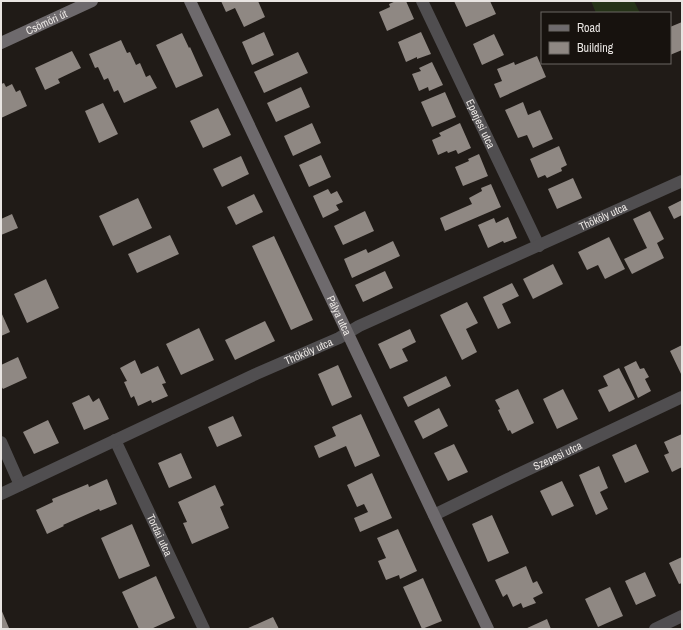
<svg xmlns="http://www.w3.org/2000/svg" width="683" height="630" font-family="'Archivo Narrow',sans-serif">
  <style>
    .green { fill: #253217 }
    .building { fill: #8f8883 }
    .lines { fill: none; stroke-linecap: round; stroke-linejoin: round }
    .street { stroke: #504e50; stroke-width: 12 }
    .secondary { stroke: #6e6a6d; stroke-width: 12 }
    .labels { text-anchor: middle; stroke-width: 4; stroke-linejoin: round; paint-order: stroke }
    .street-label { font-size: 11px; fill: #e9e5e2; stroke: #17120e }
  </style>
  <rect width="100%" height="100%" fill="#201b17"/>
  <!-- green -->
  <path class="green" d="M591 1H634L640 13H596Z"/>
  <!-- building -->
  <path class="building" d="M221 1H258L265 17 244 27 235 8 226 12Z
    M396 1H406L414 19 387 31 379 12 390 7 389 4Z
    M454 1H490L496 14 466 27Z
    M682 22V50L670 55V27Z
    M264 32 274 55 252 65 242 42Z
    M421 32 431 54 417 59V57L406 62 398 42Z
    M182 33 189 48 190 47 203 76 176 88 156 45Z
    M494 34 504 55 482 65 473 44Z
    M121 40 127 53 130 52 136 65 140 63 146 77 150 75 157 88 124 103 118 90 114 92 108 78 104 80 98 67 95 68 89 54Z
    M72 51 81 68 58 79 60 83 45 90 35 68Z
    M298 52 308 73 264 93 254 72Z
    M537 56 546 77 500 98 494 84 502 81 497 69 514 62 515 65Z
    M432 62 443 85 429 91 428 87 419 91 412 74 421 71 419 68Z
    M4 83 6 87 12 84 16 92 20 90 27 106 1 118V84Z
    M301 87 310 107 276 122 267 103Z
    M445 92 456 117 432 127 421 102Z
    M523 102 528 115 540 110 553 139 533 148 527 135 518 138 505 110Z
    M103 103 118 134 99 143 85 111Z
    M218 108 231 135 203 148 190 121Z
    M312 123 321 143 293 156 284 136Z
    M460 123 471 148 458 154 456 150 448 153 447 151 438 155 432 140 441 136 439 133Z
    M559 146 567 165 561 168 562 171 547 178 545 175 538 178 530 159Z
    M479 154 488 176 463 186 455 167 469 161 468 159Z
    M321 155 331 177 309 187 299 165Z
    M241 156 249 174 222 187 213 169Z
    M573 178 582 198 557 209 548 189Z
    M491 184 501 207 445 231 440 218 472 204 469 198 482 191 481 188Z
    M328 189 331 194 337 191 343 202 336 205 339 210 323 218 313 196Z
    M254 194 263 212 236 225 227 207Z
    M138 198 152 228 113 246 99 216Z
    M682 200V215L674 219 668 207Z
    M365 211 374 231 343 245 334 226Z
    M650 211 664 239 657 243 664 258 632 274 624 259 647 248 633 219Z
    M12 214 18 228 1 235V219Z
    M508 217 517 238 504 243 503 241 488 248 478 225 494 218 496 223Z
    M170 235 179 254 137 273 128 254Z
    M274 236 313 320 291 330 252 246Z
    M609 237 625 269 605 279 598 265 587 270 578 252Z
    M393 241 400 256 352 278 344 259 366 249 368 253Z
    M553 264 563 284 533 299 523 279Z
    M385 271 393 288 363 302 355 285Z
    M46 279 59 308 27 323 14 294Z
    M512 283 519 296 502 304 511 323 498 329 483 297Z
    M467 302 478 323 466 329 477 352 462 360 440 315Z
    M1 312 10 332 1 336Z
    M265 321 275 341 235 360 225 340Z
    M199 328 214 360 181 375 166 344Z
    M410 329 416 342 402 349 408 361 390 369 378 344Z
    M682 345V376L670 351Z
    M18 357 27 378 3 389 1 386V365Z
    M135 360 141 374 158 366 166 383 162 384 168 396 152 403 151 400 138 406 134 396 131 398 124 382 127 381 120 368Z
    M636 361 640 369 644 368 649 377 645 379 651 391 638 398 624 367Z
    M338 365 352 397 332 406 318 374Z
    M619 368 635 399 609 412 598 390 608 386 603 376Z
    M446 376 451 386 408 407 403 397Z
    M518 389 534 423 512 434 510 430 508 431 498 410 500 409 495 400Z
    M563 389 578 419 557 429 543 399Z
    M89 395 93 402 99 398 109 419 84 430 72 403Z
    M439 408 448 426 423 439 414 421Z
    M361 414 380 456 355 467 346 446 319 458 314 446 336 436 332 427Z
    M233 416 242 436 217 447 208 427Z
    M48 420 59 443 34 454 23 432Z
    M682 434V467L672 472 664 455 669 453 664 442Z
    M454 444 468 472 448 481 434 453Z
    M636 444 649 472 625 483 612 455Z
    M181 453 192 478 169 488 158 463Z
    M599 466 608 488 600 492 608 509 596 515 579 475Z
    M372 473 392 518 360 532 354 518 368 512 364 504 357 507 347 485Z
    M107 479 117 504 100 511 99 509 63 525 64 526 47 534 36 510 53 502 52 499 88 484 89 487Z
    M562 481 574 506 552 516 540 491Z
    M215 485 224 505 220 507 229 528 192 544 183 523 187 522 178 502Z
    M492 515 509 553 488 562 472 524Z
    M132 524 150 566 119 579 101 538Z
    M398 529 417 571 400 579 399 575 386 580 378 561 386 558 377 538Z
    M682 557V583L679 584 669 563Z
    M526 566 533 583 537 581 543 593 533 598 536 603 523 608 521 603 513 607 507 594 503 597 495 580Z
    M645 572 656 596 636 605 625 581Z
    M156 576 175 618 151 629H139L122 592Z
    M423 578 442 621 422 629 403 587Z
    M610 587 623 616 598 627 585 599Z
    M1 609 9 628 8 629H1Z
    M273 617 279 629H246Z
    M547 619 551 629H525Z"/>
  <g class="lines">
    <!-- street -->
    <g class="street">
      <path id="s1" d="M422 1 539 246"/>
      <path id="s2" d="M115 440 204 629"/>
      <path d="M1 442 20 485"/>
      <path id="s3" d="M1 494 256 374 339 338 359 326 682 181"/>
      <path id="s4" d="M434 515 508 479 682 397"/>
      <path d="M655 629 682 616"/>
    </g>
    <!-- secondary -->
    <g class="secondary">
      <path id="s5" d="M190 1 488 629"/>
      <path id="s6" d="M1 43 92 1"/>
    </g>
  </g>
  <g class="labels">
    <!-- street labels -->
    <g class="street-label">
      <text dy="4" stroke="none"><textPath href="#s6" startOffset="50">Csömöri út</textPath></text>
      <text dy="4" stroke="none"><textPath href="#s1" startOffset="136">Eperjesi utca</textPath></text>
      <text dy="4" stroke="none"><textPath href="#s3" startOffset="663">Thököly utca</textPath></text>
      <text dy="4" stroke="none"><textPath href="#s5" startOffset="348">Pálya utca</textPath></text>
      <text dy="4" stroke="none"><textPath href="#s3" startOffset="339">Thököly utca</textPath></text>
      <text dy="4" stroke="none"><textPath href="#s4" startOffset="137">Szepesi utca</textPath></text>
      <text dy="4" stroke="none"><textPath href="#s2" startOffset="105">Tordai utca</textPath></text>
    </g>
  </g>
  <!-- border -->
  <rect width="683" height="630" fill="none" stroke="#e9e5e2" stroke-width="4"/>
  <!-- legend -->
  <rect x="541" y="12" width="130" height="52" fill="#17120e" stroke="#6b6663"/>
  <rect x="549" y="25" width="20" height="6" fill="#6e6a6d" stroke="#6b6663"/>
  <text x="577" y="32" font-size="12" fill="#e9e5e2">Road</text>
  <rect x="549" y="42" width="20" height="12" fill="#8f8883" stroke="#6b6663"/>
  <text x="577" y="52" font-size="12" fill="#e9e5e2">Building</text>
</svg>
